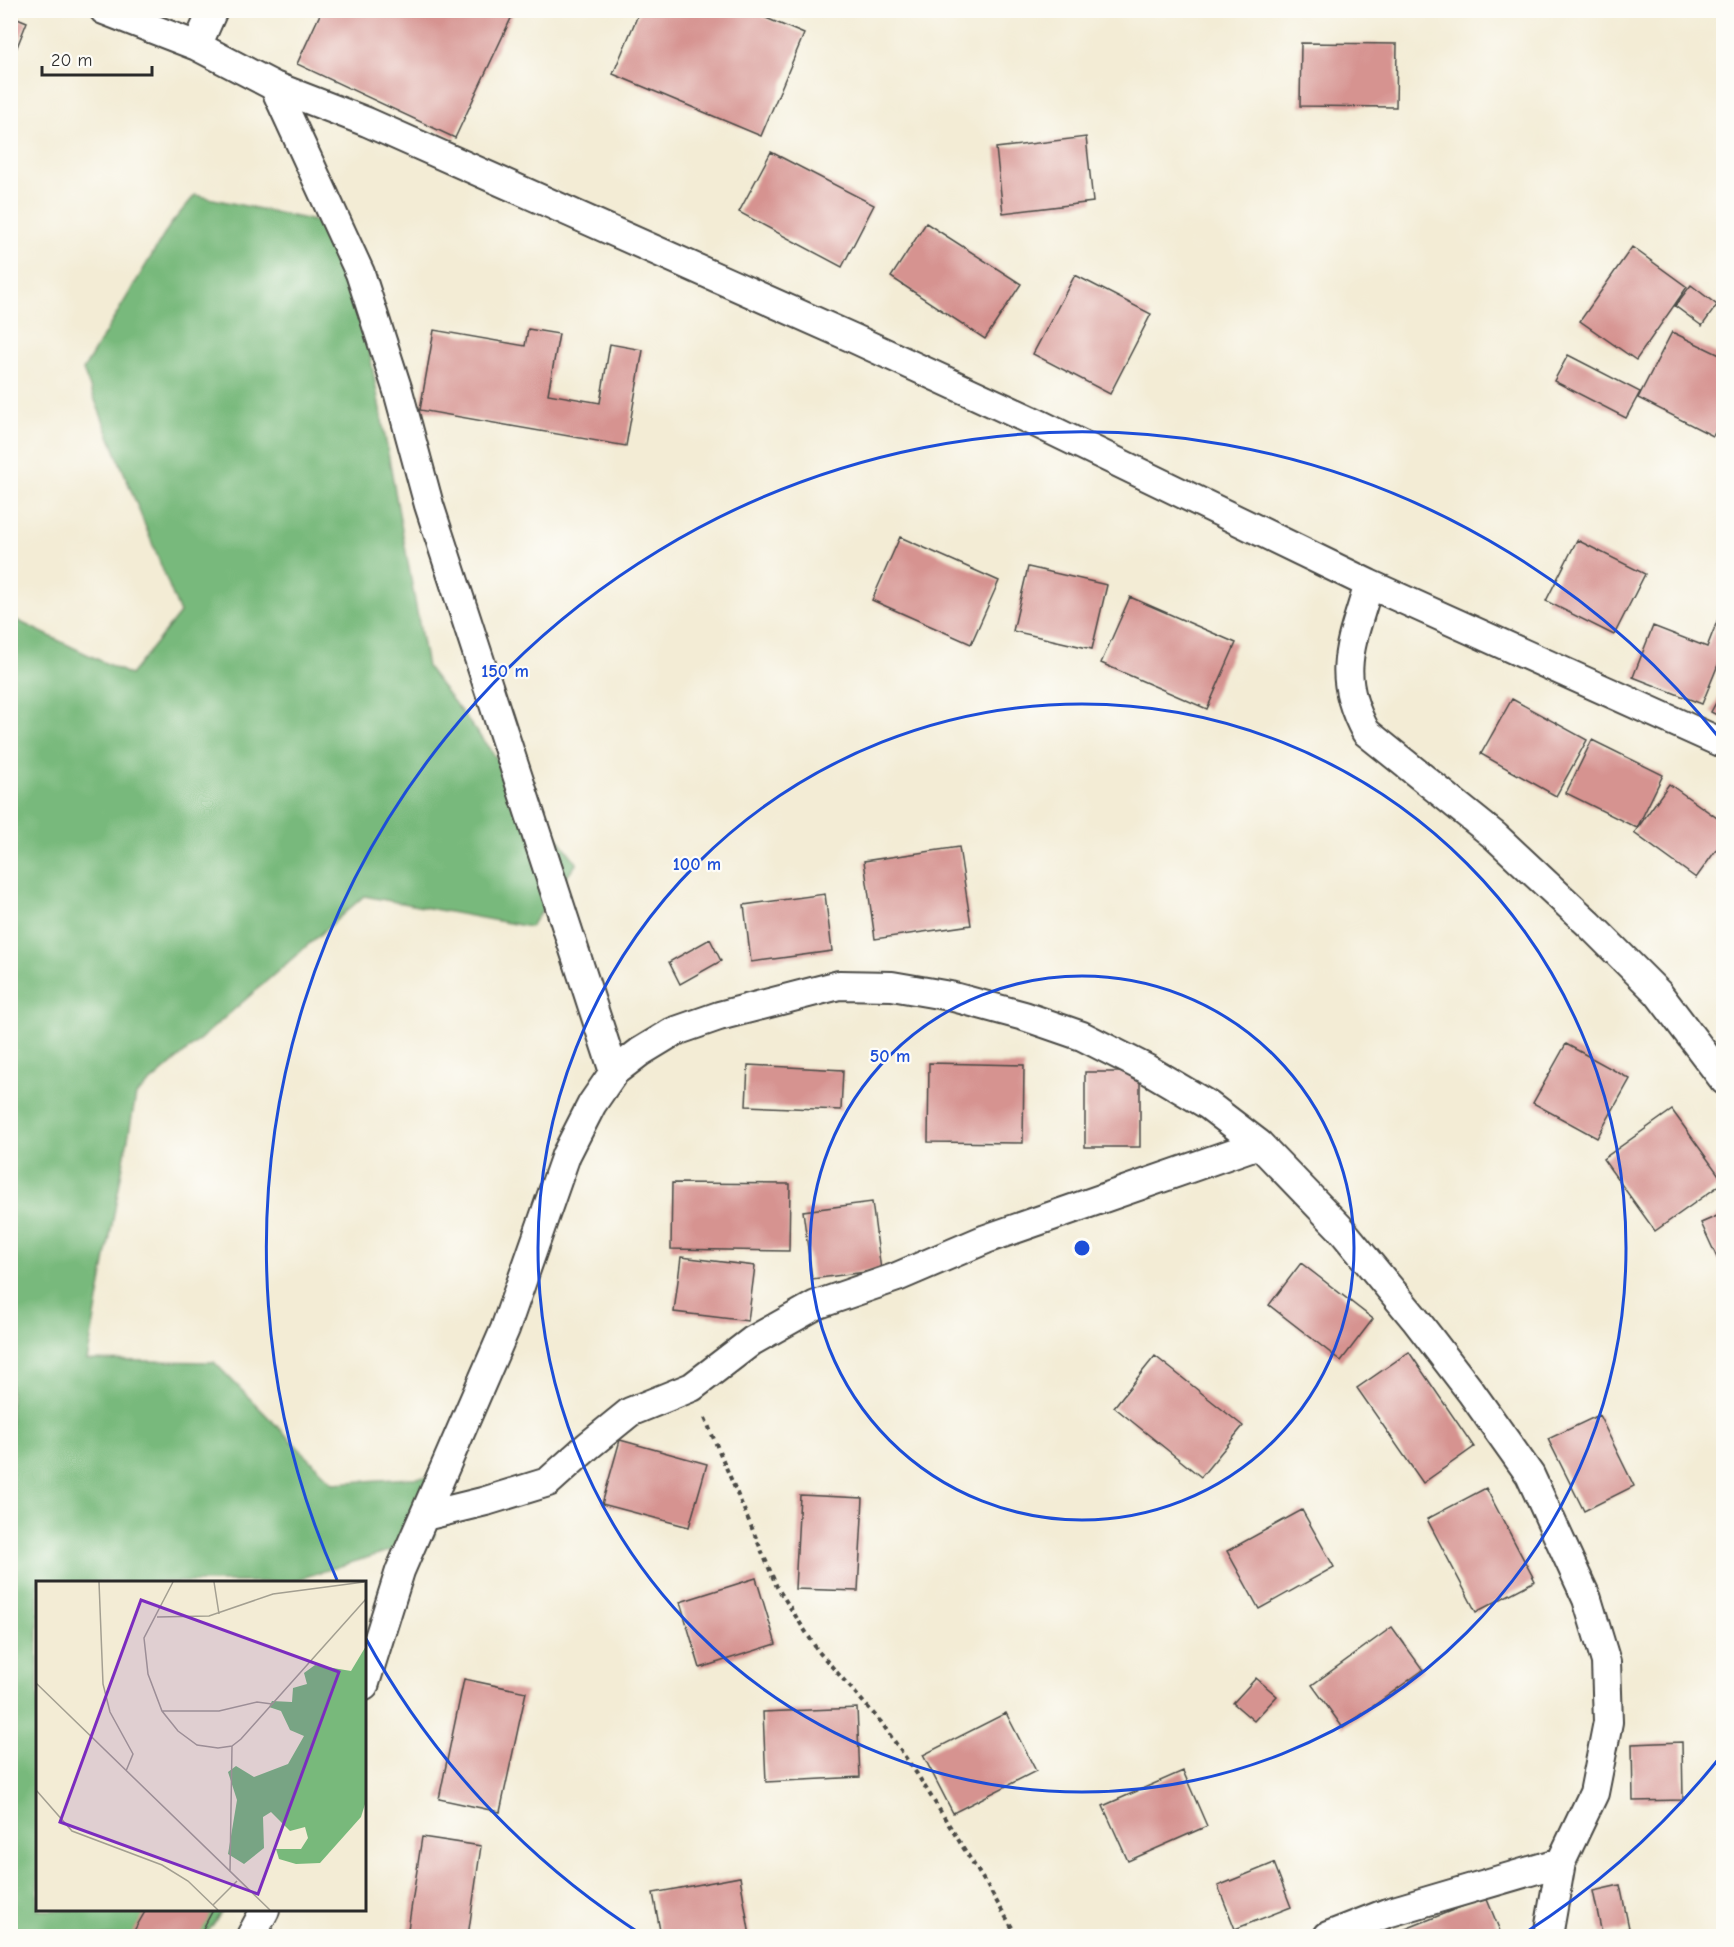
<svg xmlns="http://www.w3.org/2000/svg" width="1734" height="1947" font-family="'Comic Neue',sans-serif">
  <style>
    .forest { fill: #78b97b; stroke: #527253; stroke-width: 1.5 }
    .building { fill: #d69390 }
    .lines { fill: none; stroke-linecap: round; stroke-linejoin: round }
    .street-casing { stroke: #494844; stroke-width: 32 }
    .path { stroke: #494844; stroke-width: 4; stroke-dasharray: 4.5 4.5; stroke-linecap: butt }
    .street { stroke: #fff; stroke-width: 28 }
    .ring { fill: none; stroke: #1d4ed8; stroke-width: 3 }
    .inset-road { fill: none; stroke: #a39f91; stroke-width: 1.5 }
    .view { fill: #7b2cbf; fill-opacity: 0.15; stroke: #7b2cbf; stroke-width: 3 }
    .inset-edge { fill: none; stroke: #2b2b2b; stroke-width: 3 }
    .centre { fill: #1d4ed8; stroke: #fdfcf7; stroke-width: 3 }
    .ring-label { font-size: 18px; text-anchor: middle; font-weight: bold; fill: #1d4ed8; stroke: #fdfcf7; stroke-width: 4.5; stroke-linejoin: round; paint-order: stroke }
  </style>
  <rect width="100%" height="100%" fill="#fdfcf7"/>
  <filter id="ink" filterUnits="userSpaceOnUse"><feTurbulence type="fractalNoise" baseFrequency=".0167" numOctaves="2"/><feDisplacementMap in="SourceGraphic" scale="12" xChannelSelector="R" yChannelSelector="G"/><feConvolveMatrix kernelMatrix="1 2 1 2 8 2 1 2 1" color-interpolation-filters="sRGB"/></filter>
  <filter id="wash" filterUnits="userSpaceOnUse"><feTurbulence type="fractalNoise" baseFrequency=".008" numOctaves="4" result="noise"/><feDisplacementMap in="SourceGraphic" scale="24" xChannelSelector="R" yChannelSelector="G"/><feGaussianBlur stdDeviation="1.35" result="paint"/><feColorMatrix in="noise" values="0 0 0 0 0 0 0 0 0 0 0 0 0 0 0 0 0 1.4 0 .05"/><feComposite in="paint" operator="in"/></filter>
  <g filter="url(#wash)">
    <rect width="100%" height="100%" fill="#f3ecd5"/>
    <!-- forest -->
    <path class="forest" d="M195 195 347 228 427 667 577 863 530 927 364 896 136 1095 87 1360 214 1362 333 1483 442 1476 434 1537 289 1582H38V1910H223L205 1936H11L10 617 130 675 180 613 83 370 170 225Z"/>
    <g id="blocks">
      <!-- building -->
      <path class="building" d="M322 10H506L513 14 455 138 297 64Z
        M640 10H747L804 34 761 136 613 74Z
        M10 15 27 22 11 62H10Z
        M1301 43 1397 44 1396 107 1300 106Z
        M1086 137 1093 202 1003 213 996 148Z
        M771 152 874 205 842 267 739 212Z
        M926 223 1021 284 985 339 891 277Z
        M1632 247 1687 287 1636 360 1580 321Z
        M1075 275 1151 314 1110 394 1033 354Z
        M1691 285 1717 305 1702 326 1675 306Z
        M528 329 559 334 548 394 600 403 610 344 643 350 626 446 420 410 434 330 525 346Z
        M1672 332 1724 357V416L1713 436 1638 398Z
        M1568 355 1640 392 1626 418 1554 381Z
        M900 537 999 581 971 644 872 600Z
        M1577 540 1645 574 1614 635 1546 601Z
        M1028 567 1107 585 1092 649 1013 631Z
        M1130 597 1236 643 1207 709 1101 663Z
        M1718 619 1724 621V650L1702 704 1633 677 1653 626 1707 647Z
        M1724 688V719L1711 712Z
        M1512 699 1587 740 1556 796 1481 754Z
        M1592 740 1663 775 1637 828 1566 793Z
        M1669 784 1724 823V839L1696 878 1634 833Z
        M959 847 971 925 875 939 864 861Z
        M825 894 832 951 751 962 744 905Z
        M710 939 721 961 680 984 669 962Z
        M1566 1044 1630 1079 1597 1138 1533 1103Z
        M929 1063 1024 1065 1023 1143 928 1142Z
        M748 1065 843 1070 841 1110 746 1106Z
        M1085 1072H1140V1147H1085Z
        M1672 1110 1724 1182 1655 1231 1603 1159Z
        M672 1183 790 1184 789 1251 671 1249Z
        M872 1202 881 1270 812 1279 803 1211Z
        M1724 1213V1273L1701 1223Z
        M681 1257 755 1266 748 1321 674 1312Z
        M1301 1263 1373 1319 1341 1361 1269 1305Z
        M1409 1352 1474 1447 1423 1483 1357 1388Z
        M1155 1356 1243 1426 1201 1477 1114 1407Z
        M1599 1415 1634 1486 1584 1511 1548 1439Z
        M620 1440 707 1464 689 1527 602 1504Z
        M1486 1488 1535 1581 1476 1612 1427 1519Z
        M800 1495 863 1498 858 1591 795 1589Z
        M1302 1510 1334 1567 1259 1609 1227 1551Z
        M756 1578 776 1644 700 1668 680 1602Z
        M1392 1627 1423 1670 1343 1728 1312 1685Z
        M1256 1678 1277 1696 1254 1721 1233 1703Z
        M464 1679 526 1692 500 1812 439 1799Z
        M857 1708 860 1777 766 1782 763 1712Z
        M1006 1713 1036 1771 953 1813 923 1755Z
        M1682 1742 1683 1800 1633 1801 1632 1744Z
        M1183 1771 1207 1826 1128 1861 1103 1806Z
        M422 1837 481 1846 468 1936H407Z
        M1274 1863 1291 1907 1235 1929 1218 1886Z
        M740 1877 750 1936H661L653 1893Z
        M1620 1885 1629 1928 1602 1934 1593 1891Z
        M1486 1897 1502 1936H1394L1393 1934Z
        M146 1910H213L199 1936H131Z"/>
    </g>
  </g>
  <g filter="url(#ink)">
    <use href="#blocks" fill-opacity="0" stroke="#494844" stroke-width="1.5"/>
    <g class="lines">
      <!-- street casing -->
      <g class="street-casing">
        <path id="street" d="M104 10 197 46 274 86 367 122 855 339 1041 425 1369 584 1724 744
          M197 46 213 10
          M274 86 360 273 398 391 429 505 614 1072
          M1369 584C1352 643 1334 673 1366 732L1495 836 1589 924 1658 993 1724 1080
          M425 1516 486 1501 548 1482 588 1446 630 1412 692 1387 752 1341 816 1305 897 1277 986 1239 1259 1144
          M364 1686 400 1571 505 1329 566 1155 592 1104 614 1072 640 1052 673 1032 719 1016 839 985 892 986 950 996 1024 1016 1082 1036 1147 1069 1208 1105 1259 1144 1340 1228 1415 1319 1471 1392 1530 1475 1587 1599 1606 1662 1608 1722 1594 1793 1561 1862 1548 1936
          M251 1936 265 1910
          M1328 1936 1387 1913 1561 1862"/>
      </g>
      <!-- path -->
      <path class="path" d="M705 1418 777 1587 818 1651 881 1722 917 1774 988 1887 1017 1936"/>
      <!-- street -->
      <use href="#street" class="street"/>
    </g>
  </g>
  <!-- distance rings -->
  <g class="ring">
    <circle cx="1082" cy="1248" r="272"/>
    <circle cx="1082" cy="1248" r="544"/>
    <path d="M1721 1756A816 816 0 0 1 1520 1936M644 1936A816 816 0 0 1 365 1637M337 1580A816 816 0 0 1 1721 740"/>
  </g>
  <!-- overview -->
  <g transform="translate(36 1581)">
    <rect width="330" height="330" fill="#f3ecd5"/>
    <path d="M330 65V220L325 236 284 282 260 283 243 278 240 268H265L272 257 269 246 254 250 235 231 227 236 228 267 208 283 192 273 201 219 192 191 200 185 218 196 252 183 268 155 254 149 245 130 233 126 236 120 256 121 257 107 271 103 268 92 279 84 315 90Z" fill="#78b97b"/>
    <path class="inset-road" d="M63 1 67 103 74 131 97 173 90 190M137 1 108 57 112 93 126 130 142 150 161 164 182 167 196 165 205 158 330 18M178 1 183 33M121 36 173 35 237 13 328 1M0 102 234 329M126 130H183L221 121 236 123M0 209 36 250 126 284 152 300 182 329M194 291 196 165M177 324 201 300"/>
    <path class="view" d="M105 19 303 91 222 313 24 241Z"/>
    <rect width="330" height="330" class="inset-edge"/>
  </g>
  <circle cx="1082" cy="1248" r="9" class="centre"/>
  <g class="ring-label">
    <text x="505" y="677">150 m</text>
    <text x="697" y="870">100 m</text>
    <text x="890" y="1062">50 m</text>
  </g>
  <!-- margin -->
  <rect width="1734" height="1947" fill="none" stroke="#fdfcf7" stroke-width="36"/>
  <!-- scale -->
  <path d="M42 66v9h110v-9" fill="none" stroke="#2b2b2b" stroke-width="3"/>
  <text x="51" y="66" font-size="18" fill="#2b2b2b" stroke="#fdfcf7" stroke-width="4.5" paint-order="stroke">20 m</text>
</svg>
